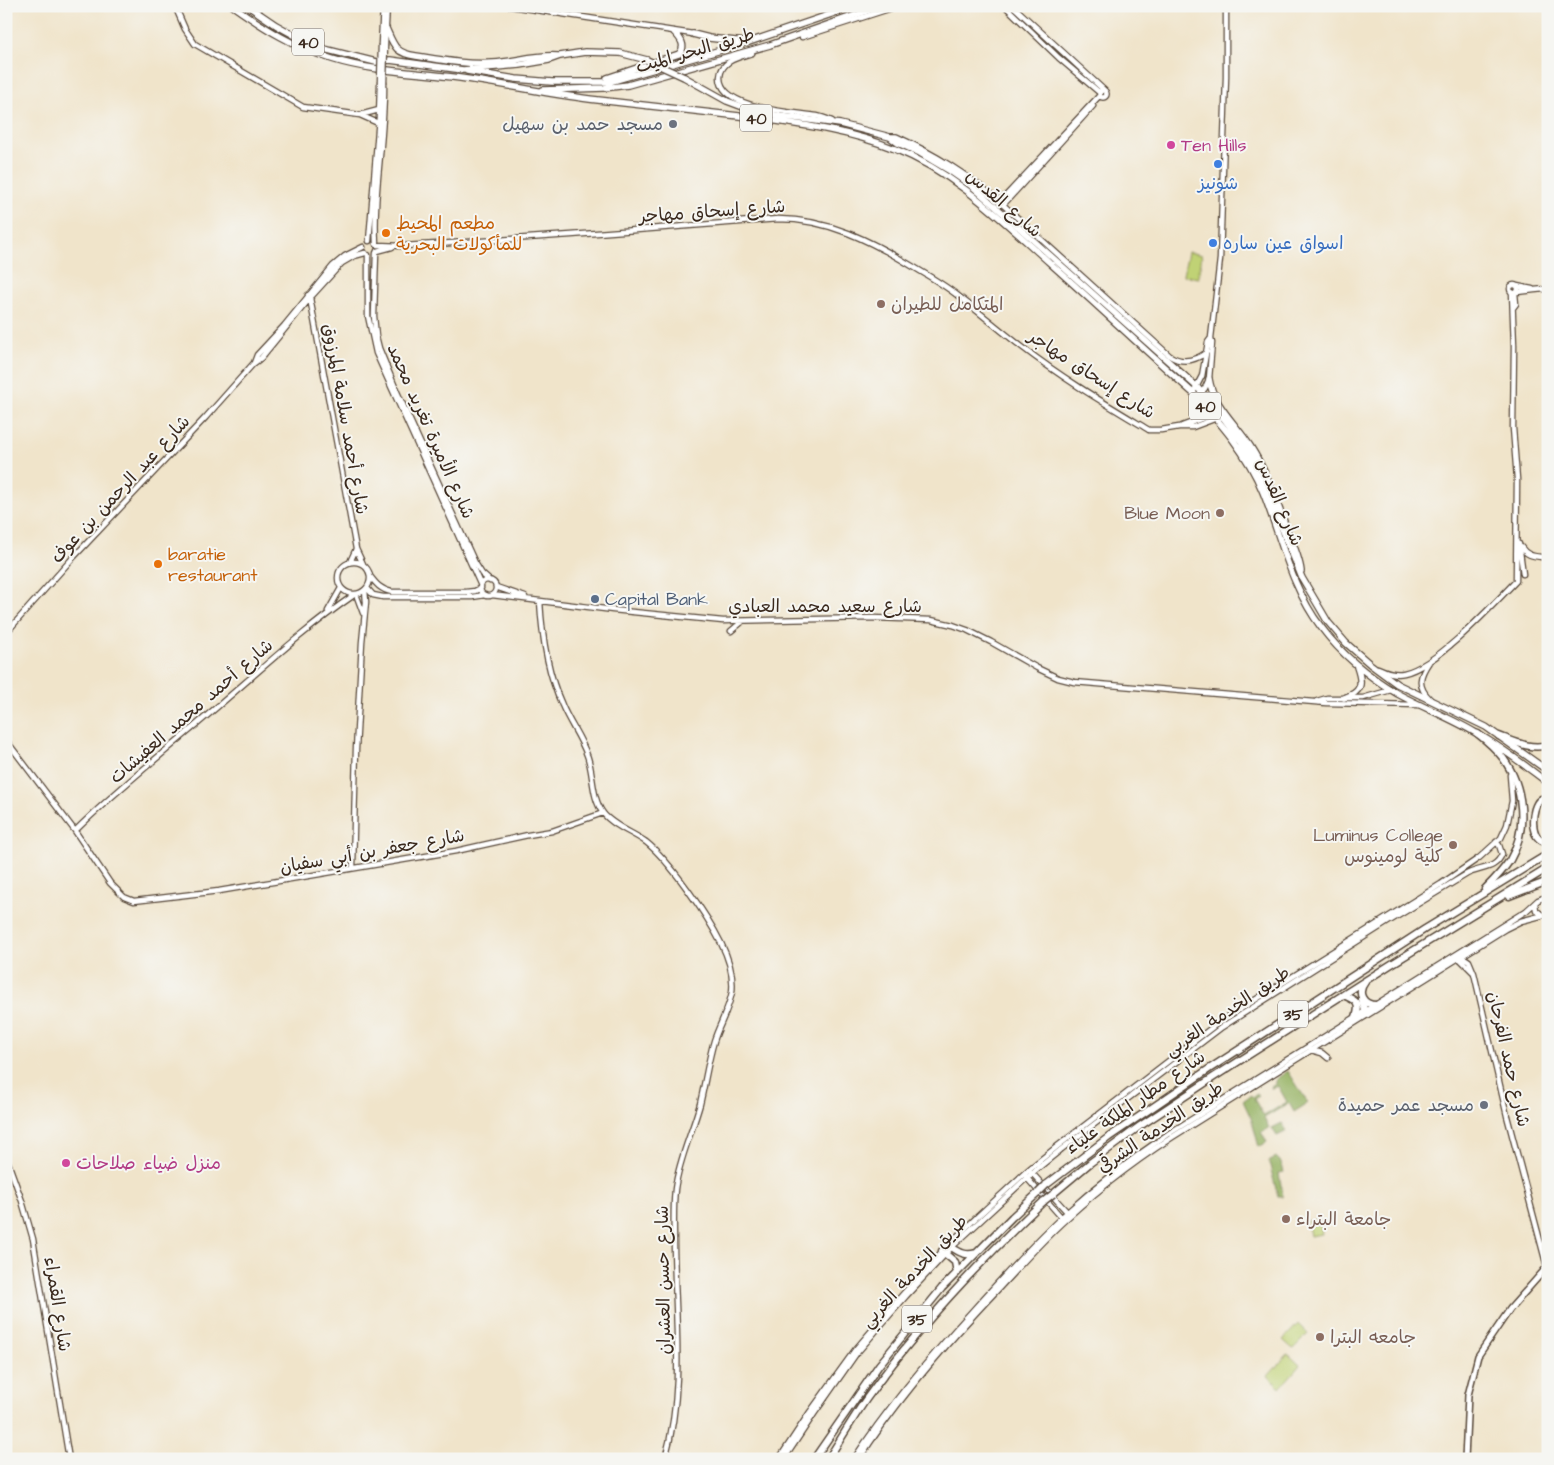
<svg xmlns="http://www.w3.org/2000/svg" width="1554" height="1465" font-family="'Architects Daughter','Playpen Sans Arabic',sans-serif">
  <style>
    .green { fill: #c0d274; stroke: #7e7e49 }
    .forest { fill: #98b466; stroke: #6a6f42 }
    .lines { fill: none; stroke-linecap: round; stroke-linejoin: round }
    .tertiary-casing { stroke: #564638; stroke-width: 7 }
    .secondary-casing { stroke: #564638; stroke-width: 8 }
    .primary-casing { stroke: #564638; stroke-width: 8 }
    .trunk-casing { stroke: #564638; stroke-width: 8 }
    .motorway-casing { stroke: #564638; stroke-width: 9 }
    .tertiary { stroke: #fff; stroke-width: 4.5 }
    .secondary { stroke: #fff; stroke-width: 5 }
    .primary { stroke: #fff; stroke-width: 5.5 }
    .trunk { stroke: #fff; stroke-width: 5.5 }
    .motorway { stroke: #fff; stroke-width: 6 }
    .tertiary-bridge-casing { stroke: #564638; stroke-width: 7; stroke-linecap: butt }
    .trunk-bridge-casing { stroke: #564638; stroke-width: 8; stroke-linecap: butt }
    .motorway-bridge-casing { stroke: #564638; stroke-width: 9; stroke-linecap: butt }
    .tertiary-bridge { stroke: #fff; stroke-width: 4.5 }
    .trunk-bridge { stroke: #fff; stroke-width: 5.5 }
    .motorway-bridge { stroke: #fff; stroke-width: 6 }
    .worship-dot { fill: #6b7280; stroke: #f6f6f2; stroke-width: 2 }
    .hotel-dot { fill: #d1479c; stroke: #f6f6f2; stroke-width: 2 }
    .shop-dot { fill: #3f7fe0; stroke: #f6f6f2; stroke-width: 2 }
    .food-dot { fill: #e8710a; stroke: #f6f6f2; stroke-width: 2 }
    .education-dot { fill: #8d6e63; stroke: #f6f6f2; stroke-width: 2 }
    .service-dot { fill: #5c6f8a; stroke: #f6f6f2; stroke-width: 2 }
    .labels { text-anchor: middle; stroke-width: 4; stroke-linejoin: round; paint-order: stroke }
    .shield { fill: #f6f6f2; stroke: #73675e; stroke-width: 1 }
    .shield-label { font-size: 16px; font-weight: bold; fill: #3b2a1e }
    .street-label { font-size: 18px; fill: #3b2a1e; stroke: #f6f6f2 }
    .worship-label { font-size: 18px; fill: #5b616d; stroke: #f6f6f2; text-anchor: end }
    .hotel-label { font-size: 18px; fill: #b23c85; stroke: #f6f6f2; text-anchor: start }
    .shop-label { font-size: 18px; fill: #366cbe; stroke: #f6f6f2 }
    .food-label { font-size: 18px; fill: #c56008; stroke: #f6f6f2; text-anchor: start }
    .education-label { font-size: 18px; fill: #785e54; stroke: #f6f6f2; text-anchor: start }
    .service-label { font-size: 18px; fill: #4e5e75; stroke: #f6f6f2; text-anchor: start }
  </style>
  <rect width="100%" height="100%" fill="#f6f6f2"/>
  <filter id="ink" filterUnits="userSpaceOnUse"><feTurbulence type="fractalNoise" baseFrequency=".02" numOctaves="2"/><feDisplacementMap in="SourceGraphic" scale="10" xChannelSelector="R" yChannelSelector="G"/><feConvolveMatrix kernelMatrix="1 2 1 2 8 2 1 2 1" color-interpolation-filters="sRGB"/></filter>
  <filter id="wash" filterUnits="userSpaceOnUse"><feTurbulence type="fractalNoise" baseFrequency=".0096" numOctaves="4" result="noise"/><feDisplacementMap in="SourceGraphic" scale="20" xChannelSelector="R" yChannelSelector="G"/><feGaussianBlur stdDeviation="1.12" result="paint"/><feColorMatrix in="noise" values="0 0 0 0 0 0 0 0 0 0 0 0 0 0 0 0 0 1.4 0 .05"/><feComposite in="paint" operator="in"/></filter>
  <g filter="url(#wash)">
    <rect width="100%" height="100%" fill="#f0e4ca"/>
    <!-- green -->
    <path class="green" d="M1188 252 1202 255 1198 278 1183 275Z
      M1319 1219 1322 1234 1310 1236 1307 1221Z
      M1298 1324 1308 1334 1293 1349 1283 1340Z
      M1288 1354 1300 1365 1280 1388 1268 1376Z"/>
    <!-- forest -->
    <path class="forest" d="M1288 1071 1308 1103 1294 1112 1289 1103 1264 1118 1269 1128 1261 1132 1267 1142 1259 1147 1251 1118 1243 1101 1251 1095 1253 1097 1257 1094 1259 1096 1254 1099 1264 1116 1287 1102 1278 1086 1272 1089 1271 1087 1276 1084V1079Z
      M1282 1123 1287 1131 1277 1136 1272 1128Z
      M1276 1157 1281 1162 1284 1172 1279 1173 1283 1197H1278L1269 1162Z"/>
  </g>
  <g filter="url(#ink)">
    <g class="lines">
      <!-- tertiary casing -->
      <g class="tertiary-casing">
        <path id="tertiary" d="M175 6 185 29 195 44 303 107 360 115 379 110
          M510 6 693 34
          M1005 6 1059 58 1100 93
          M1013 6 1105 91
          M802 37 898 6
          M381 44 383 6
          M385 44 387 6
          M752 53C740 57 721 60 720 77 720 110 795 112 817 116 822 117 827 119 832 121
          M1099.5 94a3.5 3.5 0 1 1 7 0a3.5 3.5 0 1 1-7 0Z
          M1100 95 1000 202 1170 356C1183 364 1195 361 1207 352
          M360 115 378 123
          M1003 205 1093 106
          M369 241 379 117 380 83
          M376 244C373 190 385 137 384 83
          M377 245 403 246 437 244 571 235 778 219C828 219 871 241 912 266 927 275 943 284 957 295 979 312 1000 330 1022 347 1062 378 1106 404 1149 430H1161L1179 427H1193L1217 418
          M377 251 392 247
          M376 253 374 316 376 336 379 348 398 394 475 563 482 574 490 581
          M368 255V316L376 353 481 586
          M1510 289a4 4 0 1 1 8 0a4 4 0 1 1-8 0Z
          M1517 286 1532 289
          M1517 292C1528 291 1537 289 1548 289
          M308 295 310 298 313 314 356 549 363 564
          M1513 308 1516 304 1515 293
          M254 363 257 355 284 326 333 266 345 256 363 247
          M1193 393 1202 376 1208 342 1211 338
          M1197 398 1205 388 1209 379 1212 343 1211 338 1220 259 1226 77V6
          M1182 426 1206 417 1209 410
          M1519 544 1523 574
          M1521 547C1526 555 1532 556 1541 557
          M338 578a16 16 0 1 1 32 0a16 16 0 1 1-32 0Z
          M350 562 356 549
          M370 576C376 584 381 590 392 592H466L475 591 481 588
          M480 588a8 8 0 1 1 16 0a8 8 0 1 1-16 0Z
          M496 587 525 597
          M367 588 373 595 383 597H472L485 595
          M356 594 363 613
          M492 595 613 610 723 621 873 618 931 620 953 625 967 630 991 642 1037 668 1058 678 1074 682 1326 703 1419 705
          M540 601C542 637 547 672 562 705 569 722 581 738 587 755 594 773 591 797 603 813 612 825 633 833 646 842 670 861 707 915 721 943 728 957 734 976 732 992 729 1009 719 1025 714 1041 708 1061 705 1083 700 1104 692 1133 679 1159 675 1189 673 1207 674 1227 674 1245 675 1318 685 1388 665 1459
          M328 611 341 588
          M731 631 743 621
          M6 633 70 561 206 417 253 364 261 358 310 298 342 263 354 256 365 253
          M1429 662C1420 675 1416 686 1430 699
          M1378 668C1387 672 1395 675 1404 673 1437 666 1492 606 1516 581L1517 479 1513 428 1514 346 1512 292
          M1317 701 1327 698H1363L1391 690
          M6 740 75 831 110 883 124 897 134 901 219 891 456 851 528 835 552 831 603 813
          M75 831C117 789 165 752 210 713 257 673 303 630 354 595
          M353 867 356 749 362 642 366 602 365 590
          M1535 903 1536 910 1542 915
          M1460 955 1469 961 1474 973 1507 1116 1547 1267
          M1457 956 1473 972
          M1311 1050 1322 1053 1328 1058
          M6 1157 22 1201 33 1239 69 1459
          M1031 1172 1069 1214
          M1026 1177 1062 1218
          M779 1459 810 1412 855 1350 903 1294 948 1245 977 1217 1028 1170 1059 1145 1218 1023 1441 884 1479 858 1501 838 1507 825 1512 801 1510 775
          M784 1459 814 1414 856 1354 906 1296 952 1247 1032 1173 1063 1148 1222 1027 1391 920 1467 874C1480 867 1496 870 1502 854L1499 845 1496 842
          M854 1459C889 1405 931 1356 974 1309 1003 1277 1032 1245 1063 1216 1096 1186 1131 1159 1168 1134L1526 911 1538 900 1548 896
          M859 1459C895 1403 939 1352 985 1303 1012 1275 1037 1245 1066 1219 1104 1184 1146 1153 1190 1126L1505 929 1521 921 1548 914"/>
      </g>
      <!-- secondary casing -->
      <g class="secondary-casing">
        <path id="secondary" d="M1465 1459 1468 1395 1478 1356 1510 1309 1548 1266"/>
      </g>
      <!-- primary casing -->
      <g class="primary-casing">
        <path id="primary" d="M693 34 709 38 745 42
          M467 71 516 79 552 82H609L749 42 855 6
          M607 78 679 54C687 46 680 38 674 32
          M543 90 604 88 628 85 770 45 881 6"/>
      </g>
      <!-- trunk casing -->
      <g class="trunk-casing">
        <path id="trunk" d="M233 6C264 28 296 48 332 59 373 72 417 72 460 78 506 84 552 95 598 100 648 106 698 111 748 117 798 124 848 130 895 149 956 173 1002 220 1050 263 1098 306 1145 350 1193 393 1221 423 1248 454 1263 492 1281 537 1291 588 1321 627 1341 654 1369 677 1398 694 1424 708 1451 718 1476 733 1502 747 1524 765 1548 783
          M248 6 276 25 305 41 324 49 376 62 390 60 463 70 520 65 549 60 560 56 585 52 620 53 647 60
          M386 28C394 46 395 53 416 56 441 60 467 65 493 63 515 62 535 54 558 56
          M684 77 727 101 751 110 780 116 840 124 890 137 898 143 918 152 950 171 973 187 1004 214 1197 387 1225 420 1241 441 1259 471 1302 578 1328 622 1346 643 1370 664 1397 684 1486 727 1548 771
          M891 137H896C936 155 966 175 1000 202
          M1209 379C1213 405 1236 424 1250 446 1266 471 1276 500 1286 527 1292 541 1299 556 1301 571
          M1344 698C1362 692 1363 684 1357 667"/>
      </g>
      <!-- motorway casing -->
      <g class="motorway-casing">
        <path id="motorway" d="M1478 734C1487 741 1496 749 1503 758 1524 787 1528 829 1510 860 1503 871 1494 880 1485 889
          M1499 736C1515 742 1531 750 1548 745
          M1548 797C1545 798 1542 798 1540 800 1531 807 1528 842 1548 842
          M1509 896 1548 881
          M1365 982C1356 993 1363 1005 1376 1005
          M1343 995C1356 1000 1361 1003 1356 1017
          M1362 999 1366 1015
          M1046 1185 1109 1137 1209 1069 1425 929 1548 854
          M1053 1194 1090 1163 1140 1126 1214 1077 1390 965 1548 868
          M948 1245C958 1251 964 1257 976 1253
          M942 1251 955 1262 957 1273
          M814 1459 879 1365 942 1288 1012 1217 1038 1193
          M828 1459C841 1439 853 1418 867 1398 918 1327 980 1261 1044 1201"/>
      </g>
      <!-- tertiary -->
      <use href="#tertiary" class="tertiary"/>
      <!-- secondary -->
      <use href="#secondary" class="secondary"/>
      <!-- primary -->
      <use href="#primary" class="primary"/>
      <!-- trunk -->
      <use href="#trunk" class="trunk"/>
      <!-- motorway -->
      <use href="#motorway" class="motorway"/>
      <!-- tertiary-bridge casing -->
      <g class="tertiary-bridge-casing">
        <path id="tertiary-bridge" d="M380 83 381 44
          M384 83 385 44"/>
      </g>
      <!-- trunk-bridge casing -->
      <g class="trunk-bridge-casing">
        <path id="trunk-bridge" d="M647 60 684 77"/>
      </g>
      <!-- motorway-bridge casing -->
      <g class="motorway-bridge-casing">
        <path id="motorway-bridge" d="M1038 1193 1046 1185
          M1044 1201 1053 1194"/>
      </g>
      <!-- tertiary-bridge -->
      <use href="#tertiary-bridge" class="tertiary-bridge"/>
      <!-- trunk-bridge -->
      <use href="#trunk-bridge" class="trunk-bridge"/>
      <!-- motorway-bridge -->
      <use href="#motorway-bridge" class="motorway-bridge"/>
    </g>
  </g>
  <!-- markers -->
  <g class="worship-dot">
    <circle cx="673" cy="124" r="5"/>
    <circle cx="1484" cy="1105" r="5"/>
  </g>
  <g class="hotel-dot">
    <circle cx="1171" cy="145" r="5"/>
    <circle cx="66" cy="1163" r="5"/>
  </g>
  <g class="shop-dot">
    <circle cx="1218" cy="164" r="5"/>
    <circle cx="1213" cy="243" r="5"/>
  </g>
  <g class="food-dot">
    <circle cx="386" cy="233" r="5"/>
    <circle cx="158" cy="564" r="5"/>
  </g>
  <g class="education-dot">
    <circle cx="881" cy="304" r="5"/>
    <circle cx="1220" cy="513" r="5"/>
    <circle cx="1453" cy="845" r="5"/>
    <circle cx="1286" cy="1219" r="5"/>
    <circle cx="1320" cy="1337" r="5"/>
  </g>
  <circle class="service-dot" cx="595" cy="599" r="5"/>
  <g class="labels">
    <!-- shield labels -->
    <g class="shield">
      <rect x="292" y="28.5" width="32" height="27" rx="4"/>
      <rect x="740" y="104.5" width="32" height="27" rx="4"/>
      <rect x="1189" y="392.5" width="32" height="27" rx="4"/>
      <rect x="1278" y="1000.5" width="30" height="27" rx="4"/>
      <rect x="902" y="1305.5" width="30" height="27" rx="4"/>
    </g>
    <g class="shield-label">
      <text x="308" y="48">40</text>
      <text x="756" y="124">40</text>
      <text x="1205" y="412">40</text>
      <text x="1293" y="1020">35</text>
      <text x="917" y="1325">35</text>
    </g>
    <!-- street labels -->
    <g class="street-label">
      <text transform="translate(695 50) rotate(-16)" y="6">طريق البحر الميت</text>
      <text transform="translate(1004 203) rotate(41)" y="6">شارع القدس</text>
      <text transform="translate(712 211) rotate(-4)" y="6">شارع إسحاق مهاجر</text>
      <text transform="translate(1092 374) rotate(33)" y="6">شارع إسحاق مهاجر</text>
      <text transform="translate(346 419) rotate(80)" y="6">شارع أحمد سلامة المرزوق</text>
      <text transform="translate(431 431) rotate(66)" y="6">شارع الأميرة تغريد محمد</text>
      <text transform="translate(120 489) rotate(-47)" y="6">شارع عبد الرحمن بن عوف</text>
      <text transform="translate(1280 502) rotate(67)" y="6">شارع القدس</text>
      <text x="825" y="612">شارع سعيد محمد العبادي</text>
      <text transform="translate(191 711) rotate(-41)" y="6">شارع أحمد محمد العفيشات</text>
      <text transform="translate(372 851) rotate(-10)" y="6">شارع جعفر بن أبي سفيان</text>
      <text transform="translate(1227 1011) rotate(-34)" y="6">طريق الخدمة الغربي</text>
      <text transform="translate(1509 1059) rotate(77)" y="6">شارع حمد الفرحان</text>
      <text transform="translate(1135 1102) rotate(-35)" y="6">شارع مطار الملكة علياء</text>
      <text transform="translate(1160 1127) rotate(-34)" y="6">طريق الخدمة الشرقي</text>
      <text transform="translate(914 1271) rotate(-47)" y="6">طريق الخدمة الغربي</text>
      <text transform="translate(663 1280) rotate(-91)" y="6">شارع حسن العشران</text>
      <text transform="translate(58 1304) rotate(81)" y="6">شارع القمراء</text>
    </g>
    <!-- worship labels -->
    <g class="worship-label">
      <text x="663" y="130">مسجد حمد بن سهيل</text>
      <text x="1474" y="1111">مسجد عمر حميدة</text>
    </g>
    <!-- hotel labels -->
    <g class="hotel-label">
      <text x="1181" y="151">Ten Hills</text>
      <text x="76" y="1169">منزل ضياء صلاحات</text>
    </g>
    <!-- shop labels -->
    <g class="shop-label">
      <text x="1218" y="189">شونيز</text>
      <text x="1223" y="249" text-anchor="start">اسواق عين ساره</text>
    </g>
    <!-- food labels -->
    <g class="food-label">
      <text x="396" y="229">مطعم المحيط<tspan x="396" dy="21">للمأكولات البحرية</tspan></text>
      <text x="168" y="560">baratie<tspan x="168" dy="21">restaurant</tspan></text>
    </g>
    <!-- education labels -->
    <g class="education-label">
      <text x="891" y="310">المتكامل للطيران</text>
      <text x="1210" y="519" text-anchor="end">Blue Moon</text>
      <text x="1443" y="841" text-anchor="end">Luminus College<tspan x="1443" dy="21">كلية لومينوس</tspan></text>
      <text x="1296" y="1225">جامعة البتراء</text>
      <text x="1330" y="1343">جامعه البترا</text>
    </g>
    <!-- service labels -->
    <g class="service-label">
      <text x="605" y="605">Capital Bank</text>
    </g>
  </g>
  <!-- margin -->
  <rect width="1554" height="1465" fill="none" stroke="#f6f6f2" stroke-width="25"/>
</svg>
